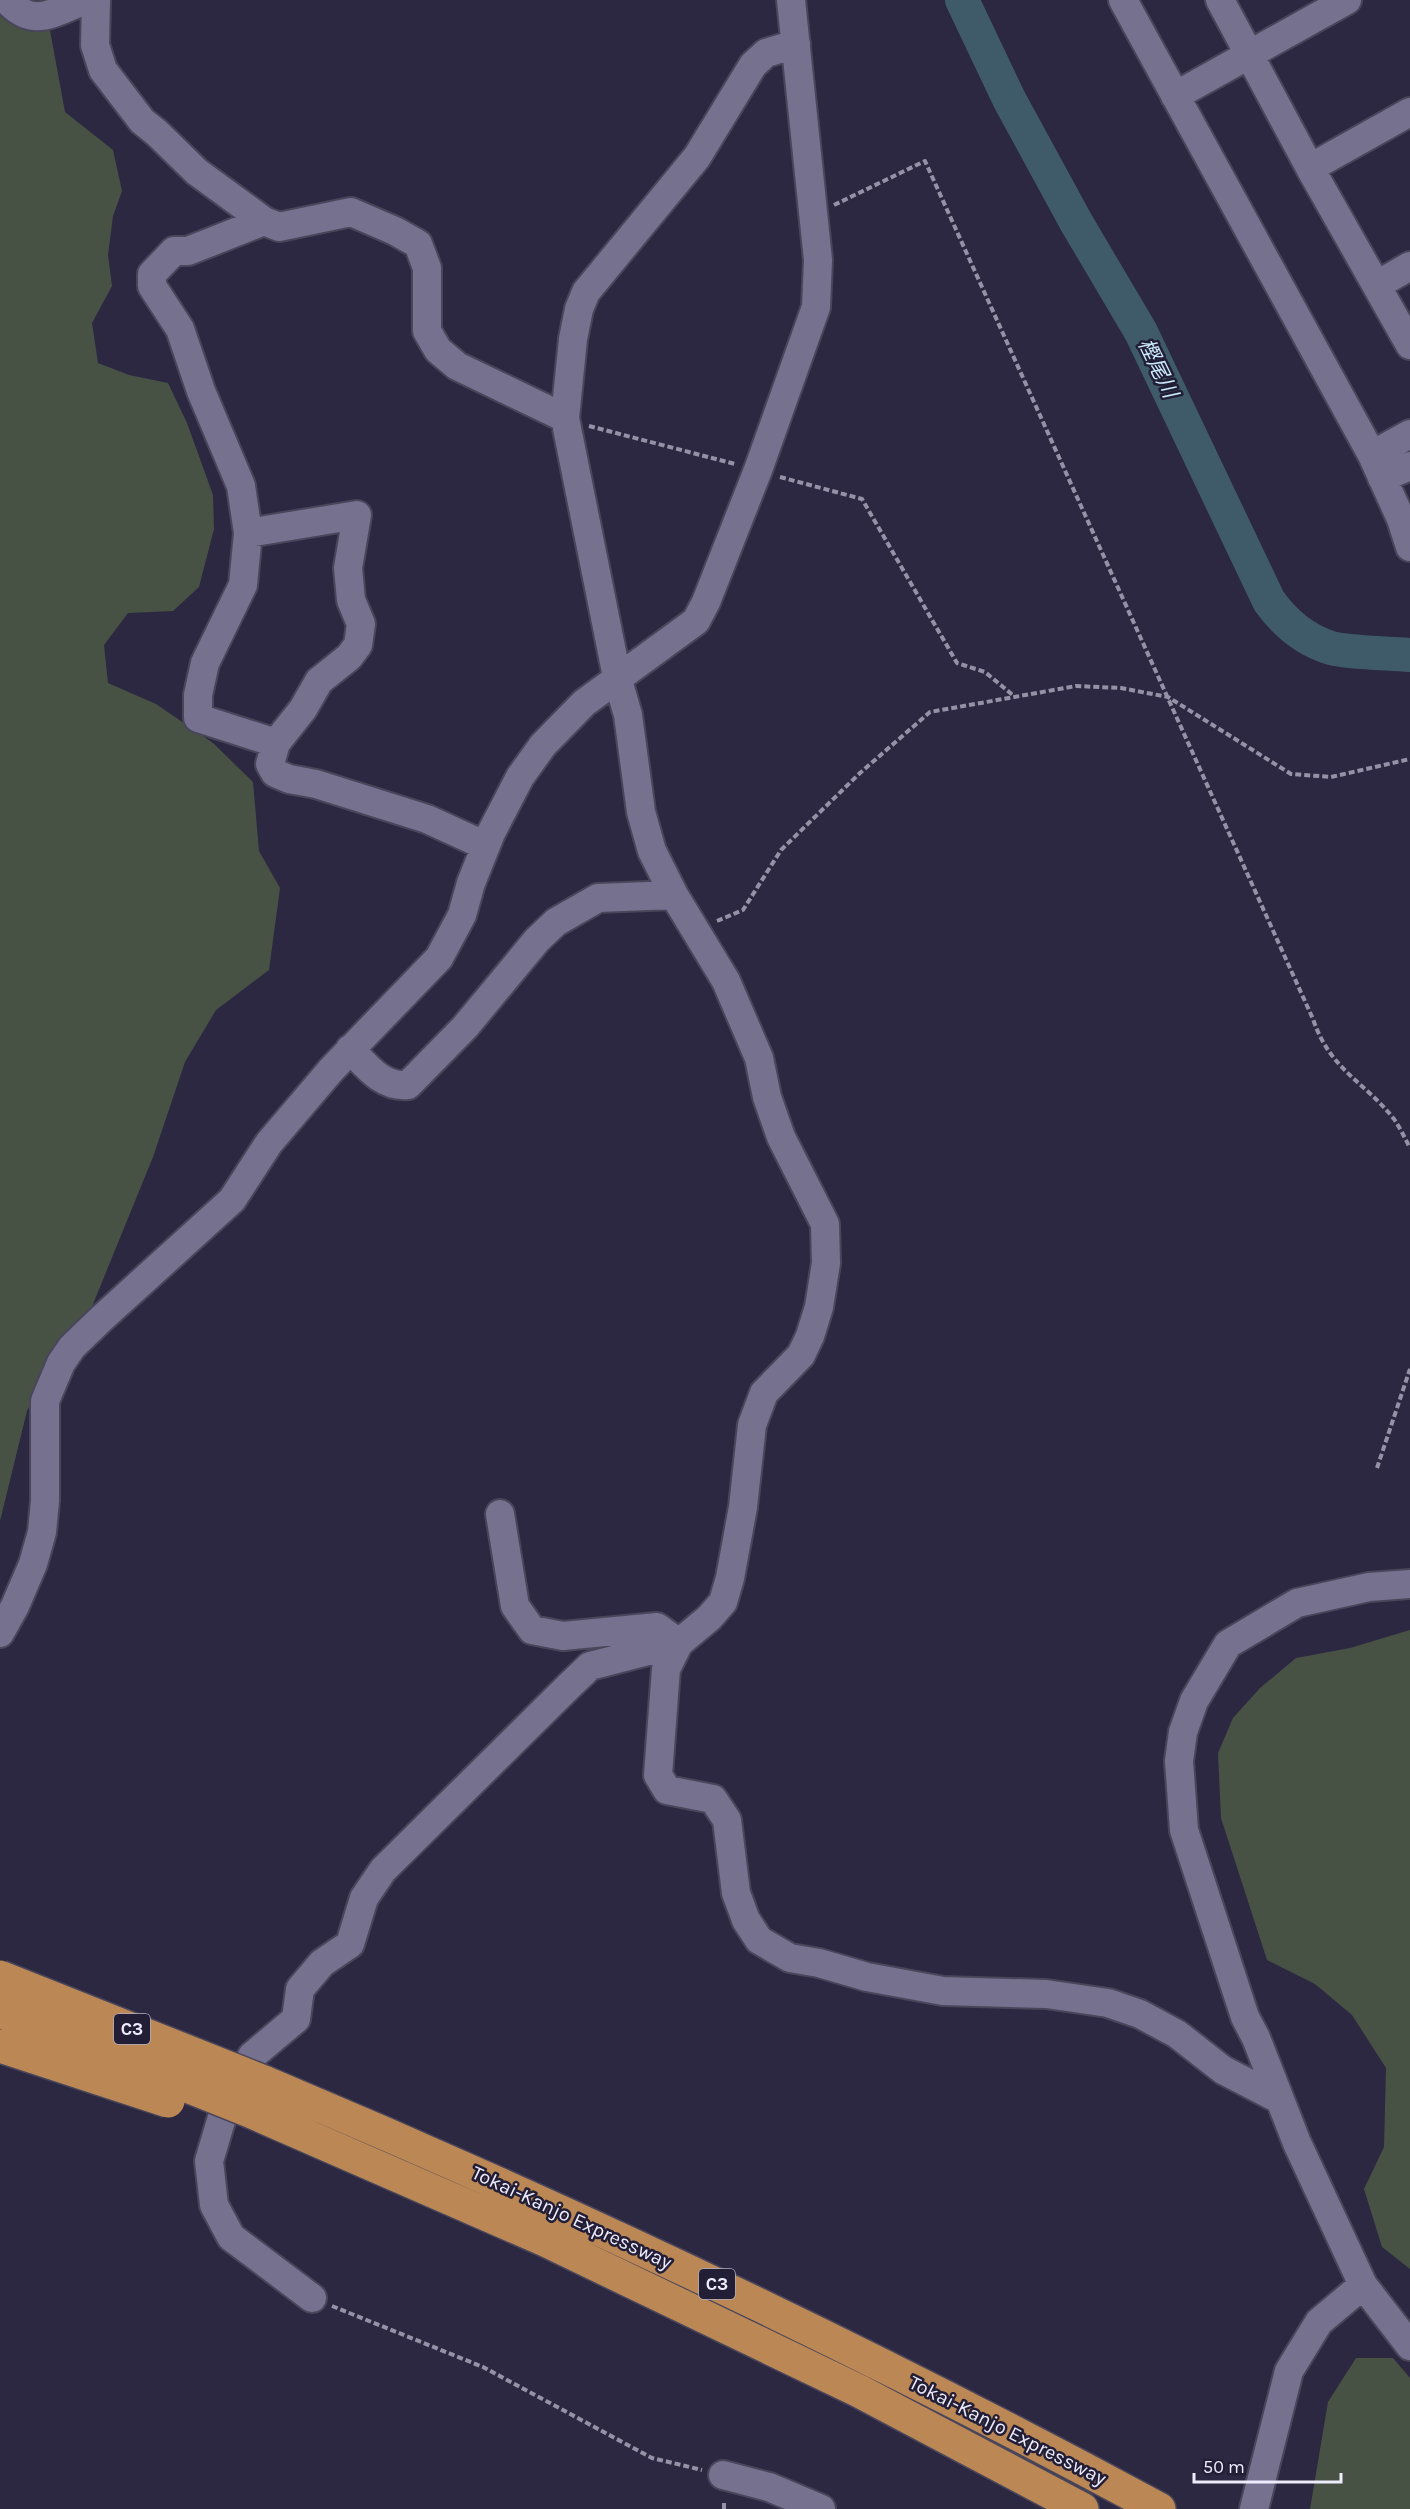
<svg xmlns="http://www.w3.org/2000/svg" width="1410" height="2509" font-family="Karla,'Noto Sans JP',sans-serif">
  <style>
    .green { fill: #475245 }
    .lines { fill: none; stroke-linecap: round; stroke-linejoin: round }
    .river { stroke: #3f5b6a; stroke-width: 34 }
    .minor-casing { stroke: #49455a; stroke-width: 32 }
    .highway-casing { stroke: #49455a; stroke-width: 36 }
    .path { stroke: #9592a7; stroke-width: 4; stroke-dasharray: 6 3; stroke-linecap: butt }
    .minor { stroke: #75718f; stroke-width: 28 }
    .highway { stroke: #bb8755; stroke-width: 33 }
    .highway-bridge-casing { stroke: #49455a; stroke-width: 36; stroke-linecap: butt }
    .highway-bridge { stroke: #bb8755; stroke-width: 33 }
    .labels { text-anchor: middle; stroke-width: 5; stroke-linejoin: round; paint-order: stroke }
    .shield { fill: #221e36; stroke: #b0aec1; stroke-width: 1.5 }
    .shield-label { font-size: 18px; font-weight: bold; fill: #edebfc }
    .street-label { font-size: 20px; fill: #edebfc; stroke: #221e36 }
    .water-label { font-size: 21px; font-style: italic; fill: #c9e9fc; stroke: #221e36 }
  </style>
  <rect width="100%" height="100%" fill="#2c2841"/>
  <!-- green -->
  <path class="green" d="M0 1 47 14 65 112 113 150 122 191 113 216 108 255 112 286 92 323 98 363 129 375 168 383 187 423 213 495 214 529 199 587 173 611 128 613 104 645 108 683 156 704 213 743 253 782 259 851 280 888 269 970 216 1010 185 1062 153 1157 91 1309 53 1359 27 1411 0 1521Z
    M1410 1630V2269L1382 2247 1364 2189 1384 2147 1386 2068 1352 2015 1315 1984 1267 1960 1221 1818 1218 1753 1233 1718 1260 1688 1296 1658 1350 1648Z
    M1356 2358H1393L1410 2378V2509H1310L1328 2402Z"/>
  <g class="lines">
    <!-- river -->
    <path class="river" d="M962 0 1009 99 1076 222 1141 332 1269 601C1284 622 1305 640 1331 648 1350 653 1388 653 1410 655"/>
    <!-- minor casing -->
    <g class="minor-casing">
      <path id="minor" d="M7 0C35 32 58 8 88 0
        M96 0 95 45 103 70 142 121 157 133 197 172 264 221 279 227 351 212 395 231 418 244 427 268V331L438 350 457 366 565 418
        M1123 0 1372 455 1401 519 1410 547
        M1220 0 1310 168 1410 345
        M1175 96 1347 0
        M1310 168 1410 112
        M264 221 188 251H174L152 274V286L180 329 201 391 241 486 248 533 243 585 205 663 198 695V718L276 743
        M1377 285 1410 266
        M1372 455 1410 434
        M1382 478 1410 466
        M248 533 357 515 348 568 351 600 361 624 358 645 349 657 319 681 303 709 276 743 270 764 275 773 289 779 316 784 427 819 486 846
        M350 1049C366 1065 382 1088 408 1085L465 1027 537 940 556 922 598 898 674 895
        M500 1514 515 1606 532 1630 563 1636 657 1627 679 1643
        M1410 1584 1369 1587 1297 1603 1228 1644 1194 1701 1183 1732 1179 1761 1184 1830 1245 2017 1256 2038 1297 2143 1363 2285 1410 2346
        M0 1633 15 1606 33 1564 42 1532 45 1501V1401L61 1363 72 1347 101 1319 232 1200 269 1143 331 1070 439 958 462 915 471 883 491 833 520 777 543 745 584 703 696 621 706 602 758 470 816 307 818 260 791 0
        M679 1643 666 1669 658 1775 667 1790 713 1799 727 1820 736 1893 746 1920 759 1940 790 1958 819 1963 867 1977 943 1991 1046 1994 1108 2003 1140 2014 1177 2034 1223 2070 1279 2099
        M312 2298 231 2237 214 2205 209 2161 223 2114 252 2056 296 2019 300 1989 322 1963 350 1944 364 1898 383 1870 570 1685 590 1666 679 1643 709 1618 723 1602 730 1578 743 1507 752 1425 764 1393 801 1355 810 1336 819 1307 826 1263 825 1224 781 1137 767 1097 759 1058 726 981 674 895 652 851 641 812 628 715 617 677 565 418 573 339 579 309 586 292 697 157 753 65 766 53 796 44
        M723 2475 769 2487 821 2509
        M1254 2509 1289 2371 1319 2322 1363 2285"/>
    </g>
    <!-- highway casing -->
    <g class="highway-casing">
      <path id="highway" d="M264 2082C569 2210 868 2352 1159 2509
        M252 2112 545 2240 859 2391 1082 2509"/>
    </g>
    <!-- path -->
    <path class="path" d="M834 205 925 161 1313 1019C1330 1070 1364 1081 1394 1119 1400 1128 1405 1138 1410 1148
      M589 426 735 464
      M780 477 862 499 957 663 985 672 1014 696
      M717 921 743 910 781 850 860 773 930 712 1076 686 1121 688 1168 697 1291 774 1331 777 1410 759
      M1377 1468 1410 1369
      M332 2306 483 2367 652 2458 702 2470
      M724 2509V2500"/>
    <!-- minor -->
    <use href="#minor" class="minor"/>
    <!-- highway -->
    <use href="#highway" class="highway"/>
    <!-- highway-bridge casing -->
    <g class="highway-bridge-casing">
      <path id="highway-bridge" d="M0 1977 264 2082
        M0 2011 252 2112
        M0 2046 168 2101"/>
    </g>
    <!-- highway-bridge -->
    <use href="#highway-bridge" class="highway-bridge"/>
  </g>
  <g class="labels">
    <!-- shield labels -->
    <g class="shield">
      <rect x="114" y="2014" width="36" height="30" rx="4.5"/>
      <rect x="699" y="2269" width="36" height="30" rx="4.5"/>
    </g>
    <g class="shield-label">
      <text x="132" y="2035">C3</text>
      <text x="717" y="2290">C3</text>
    </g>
    <!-- street labels -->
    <g class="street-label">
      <text transform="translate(572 2217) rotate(25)" y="7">Tokai-Kanjo Expressway</text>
      <text transform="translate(1008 2430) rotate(27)" y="7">Tokai-Kanjo Expressway</text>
    </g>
    <!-- water labels -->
    <g class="water-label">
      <text transform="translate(1158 368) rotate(64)" y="7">樫尾川</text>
    </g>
  </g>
  <!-- scale -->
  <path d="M1194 2473v9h147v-9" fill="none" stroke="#edebfc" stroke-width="3"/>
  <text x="1203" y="2473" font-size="18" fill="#edebfc" stroke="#221e36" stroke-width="4.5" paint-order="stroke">50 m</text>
</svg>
